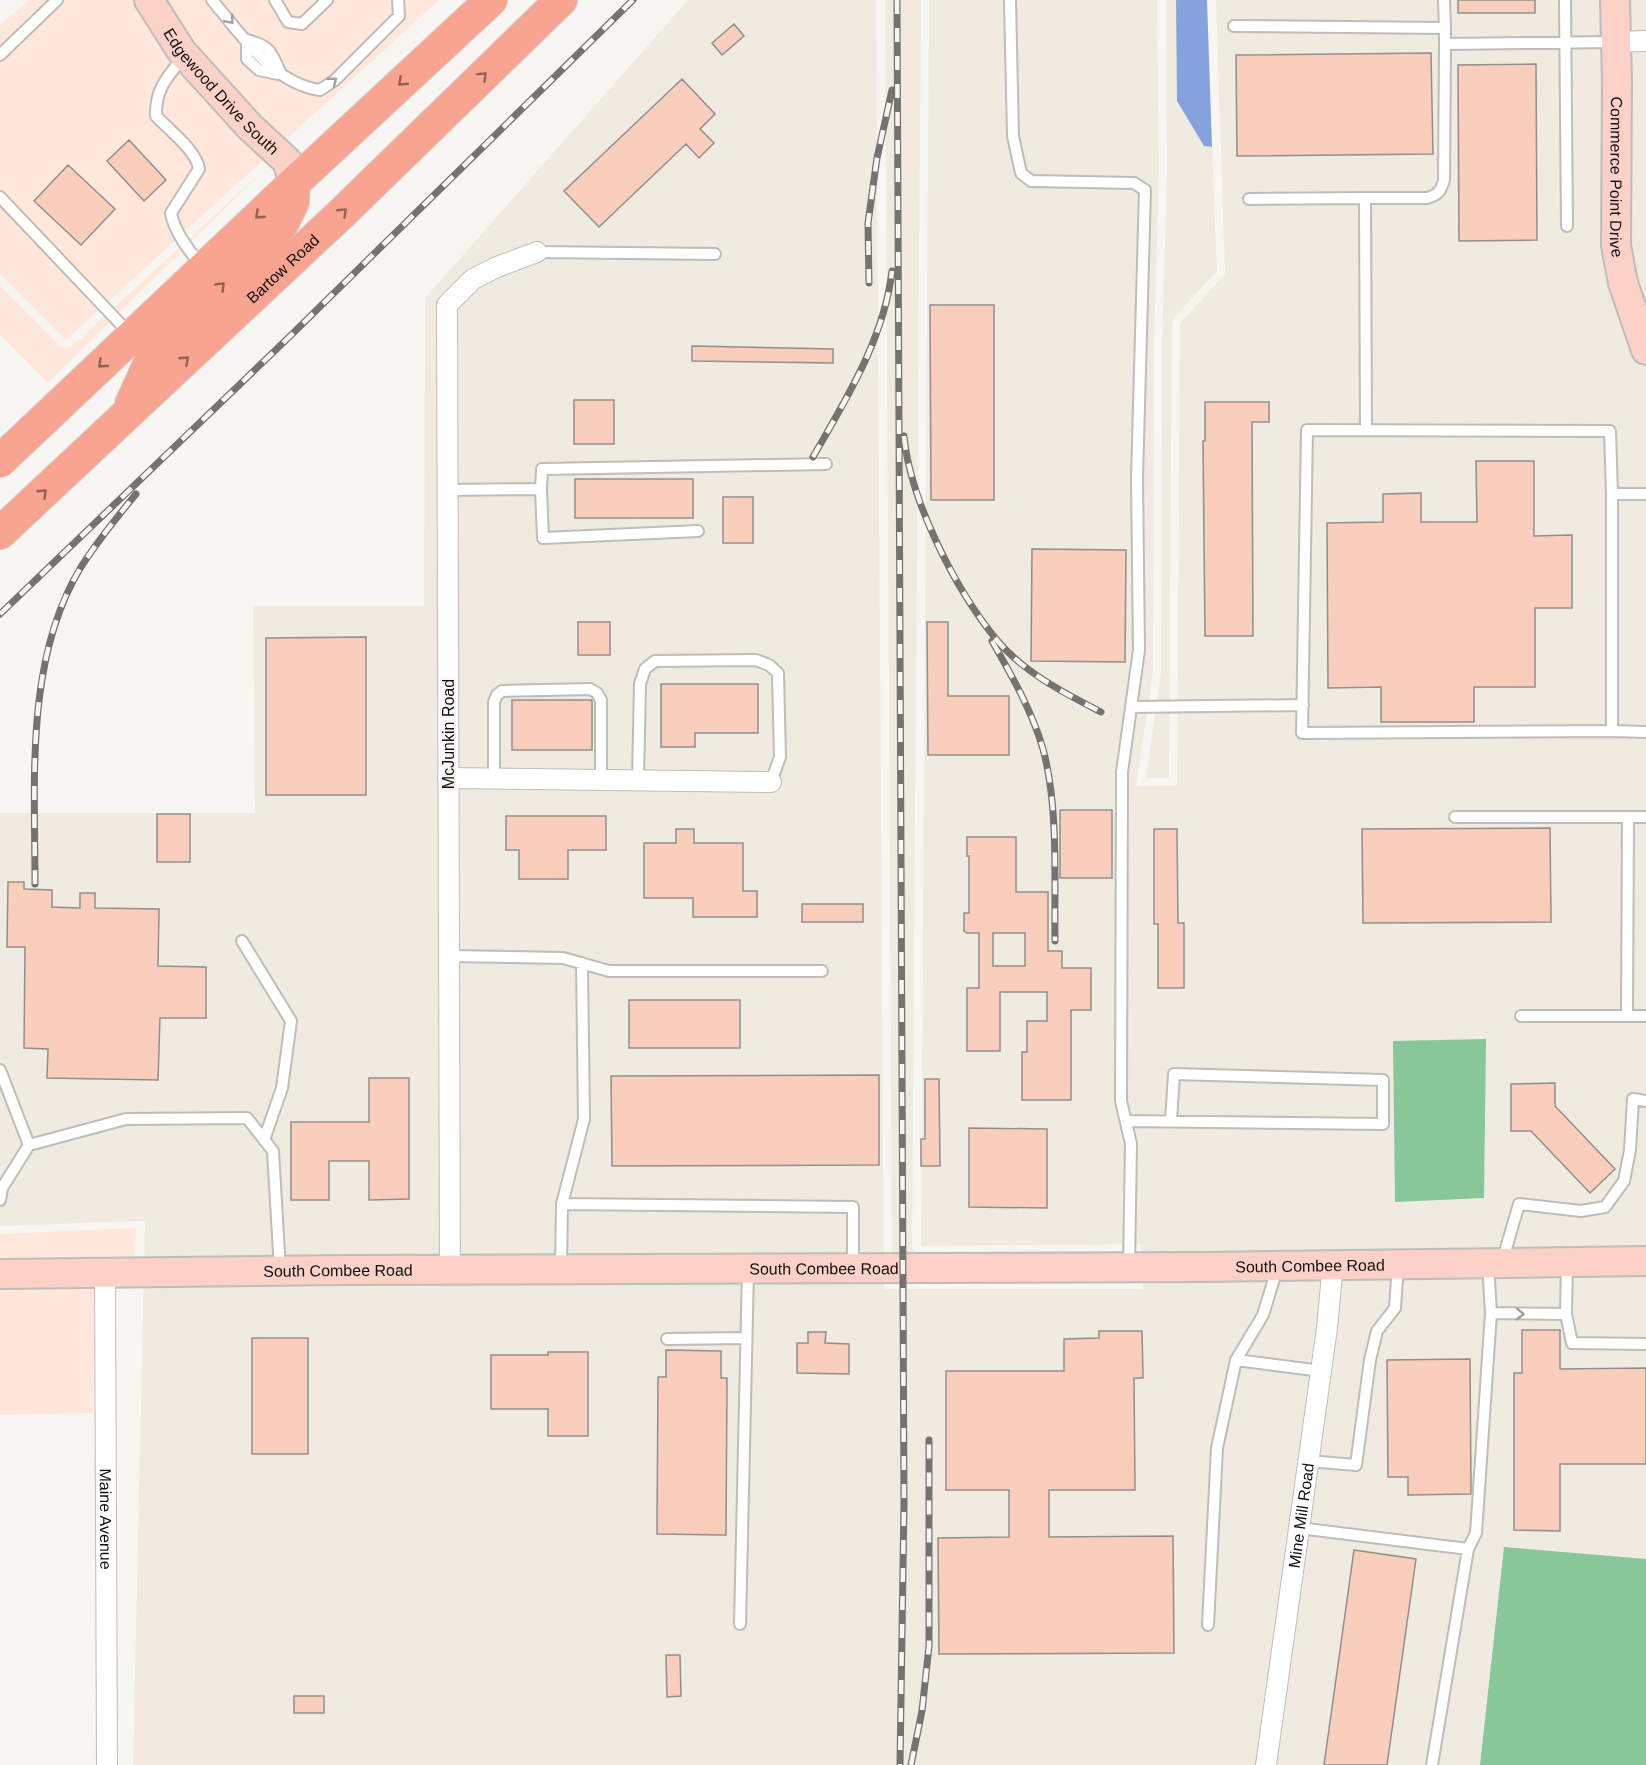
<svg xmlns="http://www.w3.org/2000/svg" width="1646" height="1765" font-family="Helvetica,sans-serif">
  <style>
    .commercial { fill: #ffe7dc }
    .built { fill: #f0ebe0 }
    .forest { fill: #87c79a }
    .water { fill: #86a2dc }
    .building { fill: #facebd; stroke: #928e8c; stroke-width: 1.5; fill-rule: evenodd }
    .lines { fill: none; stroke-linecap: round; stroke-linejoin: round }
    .lane-casing { stroke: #bfbdb9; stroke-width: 14 }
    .street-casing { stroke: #bfbdb9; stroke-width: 22 }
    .secondary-casing { stroke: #bfbdb9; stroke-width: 32 }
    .primary-casing { stroke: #d4d4d4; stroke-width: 34 }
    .lane { stroke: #fff; stroke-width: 10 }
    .street { stroke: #fff; stroke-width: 20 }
    .secondary { stroke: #fbd1c8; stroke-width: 28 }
    .primary { stroke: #f8a490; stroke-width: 32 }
    .rail-casing { stroke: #747370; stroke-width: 7 }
    .rail { stroke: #f8f6f2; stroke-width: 4.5; stroke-dasharray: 14; stroke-linecap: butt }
    .oneway { stroke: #a0a09f }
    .oneway2 { stroke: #906256 }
    .labels { text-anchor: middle; stroke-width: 4.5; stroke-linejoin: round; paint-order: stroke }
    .street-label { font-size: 16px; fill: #121110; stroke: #f8f6f2 }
  </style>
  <rect width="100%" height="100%" fill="#f8f6f2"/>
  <!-- commercial -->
  <path class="commercial" d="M29 0H439L66 340 0 274V25Z
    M264 170 48 383 0 335V286L59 345 64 348 72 346Z
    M136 1228 135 1263 0 1265V1234Z
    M95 1281 93 1413 0 1415V1282Z"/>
  <!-- built -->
  <path class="built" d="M688 0H876L884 1289H1143L1140 1244 921 1246 929 0H1157L1159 170 1154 346 1153 672 1136 786 1177 785 1180 323 1225 274 1216 0H1646V1765H133L145 1221 0 1226V813H255L253 606H424L425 298Z
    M885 0H921L912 1246 915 1252 921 1254 1132 1252 1133 1258 892 1260Z
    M1166 0H1176L1177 101 1204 145 1212 147 1217 271 1174 318 1172 323 1169 778H1146L1161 672 1162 346 1167 170Z"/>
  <!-- forest -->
  <path class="forest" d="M1486 1039 1484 1198 1395 1202 1393 1041Z
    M1504 1547 1646 1559V1765H1480Z"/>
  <!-- water -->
  <path class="water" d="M1176 0H1207L1212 147 1204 146 1177 101Z"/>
  <!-- building -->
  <path class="building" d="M1458 0H1535V13H1458Z
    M734 24 744 36 722 55 712 43Z
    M1431 53 1433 154 1237 156 1236 55Z
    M1536 64 1537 240 1459 241 1458 65Z
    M682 79 715 114 700 129 714 143 699 158 686 144 599 227 564 191Z
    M129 140 166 180 144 201 107 161Z
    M68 165 115 209 81 245 34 201Z
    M930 305H994V500H931Z
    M692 346 833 349V363L692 361Z
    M574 400H614V444H574Z
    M1205 402H1269V422H1252L1253 636H1205L1203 441H1205Z
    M1476 461H1534V536L1572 535V608H1535V687H1474V722H1381V687L1328 688 1327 523 1383 522V494L1421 493V522H1477Z
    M575 479H693V518H575Z
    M723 497H753V543H723Z
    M1032 549 1126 550 1125 662 1031 661Z
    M578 622H610V655H578Z
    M927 622H948V696H1009V755H928Z
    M366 637V795H266V638Z
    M661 684H758V733H695V747H661Z
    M512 700H592V750H512Z
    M1060 810H1112V878H1060Z
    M157 814H190V862H157Z
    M506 816H606V850H568V879H519V850H506Z
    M1550 828 1551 922 1363 923 1362 829Z
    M676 829H694V843H743V891H757V917H693V898H644V843H676Z
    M1154 829H1177L1178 923H1184V988H1158V924H1154Z
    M967 837H1016V892H1048V951H1062V968H1091V1010H1071V1100H1022V1052H1027V1021H1047V992H1000V1051H967V988H979V933H967L964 931V913H969V856H967ZM993 933H1025V966H993Z
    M8 882H24V889L52 890V907L80 908V893H95V908L159 909 158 966 206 967V1018H160L158 1080 47 1078 48 1049 24 1048 25 947H7Z
    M802 904H863V922H802Z
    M629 1000H740V1048H629Z
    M879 1075V1165L612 1166 611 1076Z
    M369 1078H409V1199L369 1200V1161H329V1200H291V1122H369Z
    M925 1079H939L940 1166H921V1139H925Z
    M1555 1083V1106L1615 1169 1590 1193 1531 1131H1511V1084Z
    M969 1128 1047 1129V1208L969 1207Z
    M1522 1330H1560V1369L1646 1368V1464H1560V1531L1514 1530V1373H1522Z
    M1099 1331H1142L1143 1378H1134L1135 1490H1049V1537L1173 1536 1174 1653 939 1654 938 1538 1009 1537V1490H946V1371H1064V1339L1099 1338Z
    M808 1332H826L825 1343 849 1344V1374L797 1373V1343H808Z
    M252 1338H308V1454H252Z
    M666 1350 721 1351V1378H727L726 1535 657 1534 658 1377H666Z
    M548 1352H588V1436H548V1409H491V1355H548Z
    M1470 1359 1471 1494 1408 1495V1477H1388L1387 1360Z
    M1354 1550 1416 1559 1387 1765H1324Z
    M666 1655H680L681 1696 667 1697Z
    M294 1696H324V1713H294Z"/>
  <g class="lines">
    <!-- lane casing -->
    <g class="lane-casing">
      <path id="lane" d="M212 0C241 34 273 84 320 90L335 80 399 16 398 0
        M275 0 288 22 302 24 327 0
        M1010 0 1013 136 1021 173 1031 181 1134 183 1145 190 1137 478 1139 650 1122 772 1121 1101 1131 1144 1129 1267
        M1444 0 1445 28
        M1565 0 1567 226
        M1234 26 1445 28V44L1615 42
        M247 40V59L259 70 278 74
        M247 40C270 46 271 51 280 72
        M0 55 57 0
        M184 56C168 76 155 89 156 116 168 129 197 151 199 169L171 213C174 232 190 251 201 266
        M0 197 130 334
        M1365 198H1427C1438 195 1441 191 1444 180L1445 44
        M1249 199 1365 198 1366 430
        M537 252 715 254
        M541 489 543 538 698 531
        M447 490 541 489 542 469 826 464
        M1612 494 1610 431 1307 430 1302 733 1612 731
        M1646 494H1612V731L1646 732
        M1131 707 1303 705
        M494 779V702L497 695 502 691 590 689 597 693 601 700V780
        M638 780 640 684 645 669 655 661 756 660 769 665 778 673 780 757 771 782
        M1455 817H1646
        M242 941 291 1021 282 1088 264 1140
        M449 956 563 958 609 971H822
        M1521 1016H1646
        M1627 1016 1628 817
        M0 1070 29 1145
        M1126 1121 1383 1124V1080L1174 1074 1171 1121
        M0 1200 2 1188 29 1145 126 1119 247 1118 273 1151 280 1270
        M562 1204 584 1119 582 963
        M1502 1262 1519 1204 1581 1211 1605 1207 1624 1181 1630 1150 1633 1099 1646 1101
        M1488 1263 1491 1313 1566 1314 1567 1264
        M561 1267 562 1204 853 1207V1266
        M1566 1314 1572 1343 1646 1344
        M667 1339 746 1338
        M1236 1360 1321 1371
        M1308 1461 1356 1465 1370 1360 1377 1331 1395 1308 1398 1264
        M1299 1528 1468 1549
        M740 1624 748 1270
        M1208 1625 1217 1448 1236 1360 1263 1315 1277 1269
        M1432 1765 1468 1549 1476 1533 1491 1313"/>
    </g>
    <!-- street casing -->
    <g class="street-casing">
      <g id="street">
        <path d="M1615 42 1646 41"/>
        <path d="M448 778 771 782"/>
        <path d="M450 1270 447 305 473 279 497 267 537 252"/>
        <path id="s1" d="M105 1273 107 1765"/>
        <path id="s2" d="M1266 1765 1327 1328 1333 1264"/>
      </g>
    </g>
    <!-- secondary casing -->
    <g class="secondary-casing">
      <g id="secondary">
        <path id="s3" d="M149 0 182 52 250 127 287 161 294 183"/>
        <path id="s4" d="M1615 0 1617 81 1616 245 1623 283 1646 350"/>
        <path id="s5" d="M0 1274 345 1270 1205 1267 1646 1261"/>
      </g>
    </g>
    <!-- primary casing -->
    <g class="primary-casing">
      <g id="primary">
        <path d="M131 404 154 353 282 225 293 202 294 184"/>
        <path d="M0 461 294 183 491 0"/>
        <path id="s6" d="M0 533 341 214 561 0"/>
      </g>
    </g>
    <!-- lane -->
    <use href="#lane" class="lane"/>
    <!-- street -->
    <use href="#street" class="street"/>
    <!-- secondary -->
    <use href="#secondary" class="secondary"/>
    <!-- primary -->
    <use href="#primary" class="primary"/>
    <!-- rail casing -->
    <g class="rail-casing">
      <path id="rail" d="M897 0 904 1502 900 1765
        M869 283 868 223 877 158 892 90
        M904 436C910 500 955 589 996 639 1023 672 1064 693 1101 712
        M813 457C846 399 884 339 892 271
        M0 614 285 341 633 0
        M992 641C1012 676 1032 711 1043 749 1059 808 1054 881 1055 941
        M35 884C35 780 25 659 81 567 97 542 117 517 136 494
        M911 1765 922 1711 929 1646V1440"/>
    </g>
    <!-- rail -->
    <use href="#rail" class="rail"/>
  </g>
  <!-- one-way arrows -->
  <defs><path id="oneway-chevron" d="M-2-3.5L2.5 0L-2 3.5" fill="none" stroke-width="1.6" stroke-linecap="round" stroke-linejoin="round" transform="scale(1.5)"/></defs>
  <g class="oneway">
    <use href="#oneway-chevron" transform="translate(230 20) rotate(50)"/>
    <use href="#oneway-chevron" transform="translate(333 81) rotate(-38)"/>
    <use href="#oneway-chevron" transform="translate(1520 1314) rotate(1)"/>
  </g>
  <g class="oneway2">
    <use href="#oneway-chevron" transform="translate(483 76) rotate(-44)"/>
    <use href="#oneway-chevron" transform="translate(402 82) rotate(137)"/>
    <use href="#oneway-chevron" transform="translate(343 212) rotate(-44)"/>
    <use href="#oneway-chevron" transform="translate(259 215) rotate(137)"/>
    <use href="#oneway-chevron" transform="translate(221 286) rotate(-45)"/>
    <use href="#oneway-chevron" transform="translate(185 360) rotate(-43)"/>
    <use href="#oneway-chevron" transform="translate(102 364) rotate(137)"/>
    <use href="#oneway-chevron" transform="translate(43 493) rotate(-43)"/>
  </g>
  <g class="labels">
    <!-- street labels -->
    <g class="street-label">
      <text dy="6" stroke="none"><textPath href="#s3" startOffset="117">Edgewood Drive South</textPath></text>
      <text dy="6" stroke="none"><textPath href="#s4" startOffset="177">Commerce Point Drive</textPath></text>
      <text dy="6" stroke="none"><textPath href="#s6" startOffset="387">Bartow Road</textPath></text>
      <text transform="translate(448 734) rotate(-90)" y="6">McJunkin Road</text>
      <text dy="6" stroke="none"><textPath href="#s5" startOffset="1310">South Combee Road</textPath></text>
      <text dy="6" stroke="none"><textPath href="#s5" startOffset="824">South Combee Road</textPath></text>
      <text dy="6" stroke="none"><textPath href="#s5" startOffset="338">South Combee Road</textPath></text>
      <text dy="6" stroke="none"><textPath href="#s2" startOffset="252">Mine Mill Road</textPath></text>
      <text dy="6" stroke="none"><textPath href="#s1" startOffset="246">Maine Avenue</textPath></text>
    </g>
  </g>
</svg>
